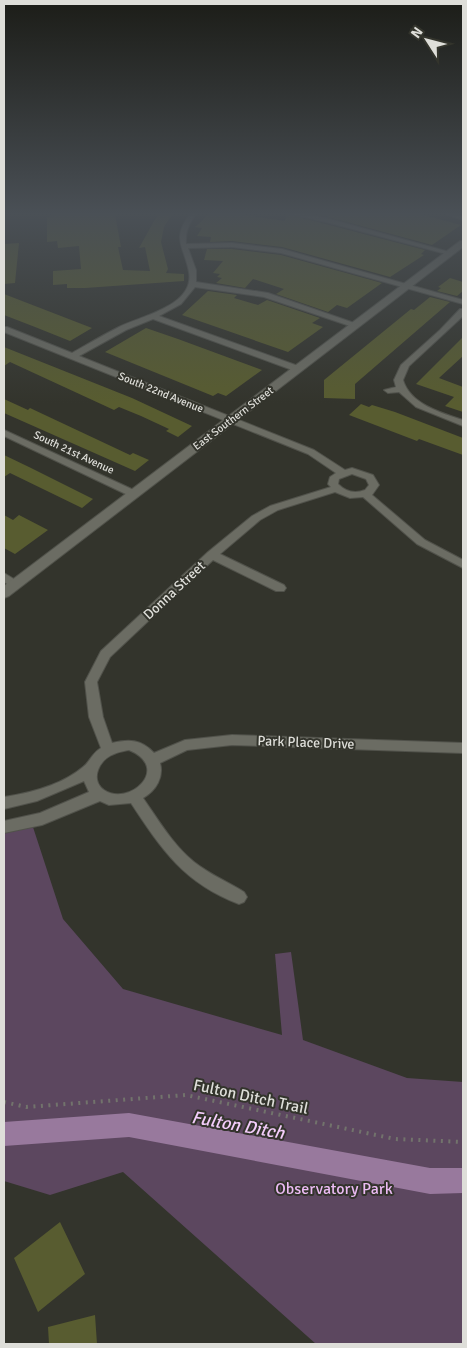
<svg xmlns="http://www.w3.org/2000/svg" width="467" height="1348" font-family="Signika,sans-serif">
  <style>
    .green { fill: #5c475f }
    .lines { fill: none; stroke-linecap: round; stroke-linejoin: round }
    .canal { fill: #98799d; fill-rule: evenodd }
    .building { fill: #585c30 }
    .minor-casing { stroke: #51524b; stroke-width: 2 }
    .tertiary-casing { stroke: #51524b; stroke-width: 2 }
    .path { stroke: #72736c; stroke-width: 4; stroke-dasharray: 2 5.5; stroke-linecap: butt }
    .minor { fill: #6b6c63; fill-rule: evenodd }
    .tertiary { fill: #6b6c63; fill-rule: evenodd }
    .labels { text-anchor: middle; stroke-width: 4; stroke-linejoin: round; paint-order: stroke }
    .far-street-label { font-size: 11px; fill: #deded9; stroke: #33342c }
    .street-label { font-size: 14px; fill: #deded9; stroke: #33342c }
    .near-street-label { font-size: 16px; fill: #deded9; stroke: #33342c }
    .near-park-label { font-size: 16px; fill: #ecbbf4; stroke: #33342c }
    .near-water-label { font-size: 18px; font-style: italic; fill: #f4cdfb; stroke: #33342c }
  </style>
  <rect width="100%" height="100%" fill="#33342c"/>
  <!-- green -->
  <path class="green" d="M31 821 63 919 123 989 282 1035 275 954 291 952 303 1040 407 1078 463 1082V1344H316L123 1172 50 1195 4 1181V827Z"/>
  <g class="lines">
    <!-- canal -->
    <path class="canal" d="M129 1113 430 1168H463V1193L430 1194 129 1137 4 1146V1122Z"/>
  </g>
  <!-- building -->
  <path class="building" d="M53 214H115L121 247H118L123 270 150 271 145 247 139 248 158 214H172L164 227 161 242 168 269 166 273 184 274V281L85 288H67V284L53 285V271L81 269 79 246 58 248 57 241 47 242V217L54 216Z
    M209 214H238L285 221 287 214 425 250 421 254 424 255 390 277 282 247 232 241 210 242 211 237 197 236 202 228 195 227Z
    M317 214H420L461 225 432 245Z
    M19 243 15 283 4 284V244Z
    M207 249H232L281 255 382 283 347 308 337 305 328 312 276 294 284 289 253 279 245 288 216 283 222 278 217 277 220 274 213 273 223 261 204 260Z
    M450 278 463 282V291L457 296 437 291 441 288 438 287Z
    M208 291 237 295 234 298 258 305 267 300 320 318 312 323 323 327 288 352 182 315Z
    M4 294 92 328 70 341 35 327 4 315Z
    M430 297 450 302 355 384V399L324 398V380L411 309 414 310Z
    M146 328 178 339 262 370 226 396 218 393 213 396 105 352Z
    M463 337V356L439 378 463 387V412L445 406 454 397 416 384Z
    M4 347 132 398 192 426 178 437 166 431 169 429 141 416 119 407 114 410 10 362 4 366Z
    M4 399 28 410 30 408 130 455 133 453 149 460 135 471 4 413Z
    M361 404 369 407 372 405 395 412 463 438V455L419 439 417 441 349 415Z
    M4 455 29 467 93 499 82 508 10 473 4 477Z
    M4 515 13 520 19 515 48 530 15 554 4 548Z
    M60 1222 85 1274 38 1312 14 1258Z
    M95 1315 97 1344H49L48 1327Z"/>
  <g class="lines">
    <!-- minor casing -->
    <g class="minor-casing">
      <path id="minor" d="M190 214H196C189 224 185 231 186 244L232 243 282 249 463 300V304L281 253 232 247 188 248 196 270V282L268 293 360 325 353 327 264 297 195 287 181 304 159 316 301 367V371H295L153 319 126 330 79 356 314 450 345 470 352 468 373 475 379 485 372 495 425 540 463 560V568L417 544 363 497 350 498 335 492 278 510 260 520 220 554 284 585 286 588 284 591H276L213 560 110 657 97 682 103 717 112 743C129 739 141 739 154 753L185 740 232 735 463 743V753L232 745 187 750 160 763C164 777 156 791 143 798 159 821 173 845 194 862 209 874 228 882 244 892L247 897 244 902 239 904C184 883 162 850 131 803L109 805 100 801 42 825 4 833V821L40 813 89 792 84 781 37 801 4 809V797C30 793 62 785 83 767 90 762 92 753 101 748L89 717 85 682 101 651 208 552 252 516 270 506 331 487 328 484 330 477 336 473 308 454 4 332V327H7L72 353C88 344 103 335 119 327 141 316 195 306 189 272 184 246 171 239 190 214ZM352 474 366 479 369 485 365 490C355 494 346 492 338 484L339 479ZM129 750C172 768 129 807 104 790 89 779 100 759 114 754 118 752 124 751 129 750Z
        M289 214H305L326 218 453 253 450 255 326 222Z
        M447 214 463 216V220L448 215Z
        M460 309H463V316L409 366 403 380C410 404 441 413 463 420V426L416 407 399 392 388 393 384 390 396 387 394 380 401 365 440 330Z
        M4 430 138 492 139 494 134 497 130 496 4 436Z
        M4 573 22 584 20 587H12L4 582Z"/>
    </g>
    <!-- tertiary casing -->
    <g class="tertiary-casing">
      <path id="tertiary" d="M460 241H463V247L9 596 4 598V586Z"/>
    </g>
    <!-- path -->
    <path class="path" d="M4 1102 26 1107 186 1095 395 1139 463 1142"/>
    <!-- minor -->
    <use href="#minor" class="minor"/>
    <!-- tertiary -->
    <use href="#tertiary" class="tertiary"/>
  </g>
  <!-- sky -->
  <linearGradient id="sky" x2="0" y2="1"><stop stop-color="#1c1d18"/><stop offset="0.53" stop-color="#4a5056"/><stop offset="1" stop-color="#4a5056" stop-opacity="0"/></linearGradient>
  <rect width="467" height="403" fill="url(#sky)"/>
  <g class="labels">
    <!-- far-street labels -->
    <g class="far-street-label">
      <text transform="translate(161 392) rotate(22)" y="4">South 22nd Avenue</text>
      <text transform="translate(233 418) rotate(-37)" y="4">East Southern Street</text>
      <text transform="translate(74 452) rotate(25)" y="4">South 21st Avenue</text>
    </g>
    <!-- street labels -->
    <g class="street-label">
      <text transform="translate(174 590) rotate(-43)" y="5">Donna Street</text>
      <text transform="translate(306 742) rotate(2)" y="5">Park Place Drive</text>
    </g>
    <!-- near-street labels -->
    <g class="near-street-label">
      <text transform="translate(251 1096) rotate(12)" y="6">Fulton Ditch Trail</text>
    </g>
    <!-- near-park labels -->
    <g class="near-park-label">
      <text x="334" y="1194">Observatory Park</text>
    </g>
    <!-- near-water labels -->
    <g class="near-water-label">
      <text transform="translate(238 1125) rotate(10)" y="6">Fulton Ditch</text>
    </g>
  </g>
  <!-- border -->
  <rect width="467" height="1348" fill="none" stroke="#deded9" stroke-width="10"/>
  <!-- north arrow -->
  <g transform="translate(427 40) rotate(306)" stroke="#33342c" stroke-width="4" paint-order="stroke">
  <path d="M0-4L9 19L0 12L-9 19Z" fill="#deded9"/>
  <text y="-8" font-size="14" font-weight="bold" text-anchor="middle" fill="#deded9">N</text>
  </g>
</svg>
